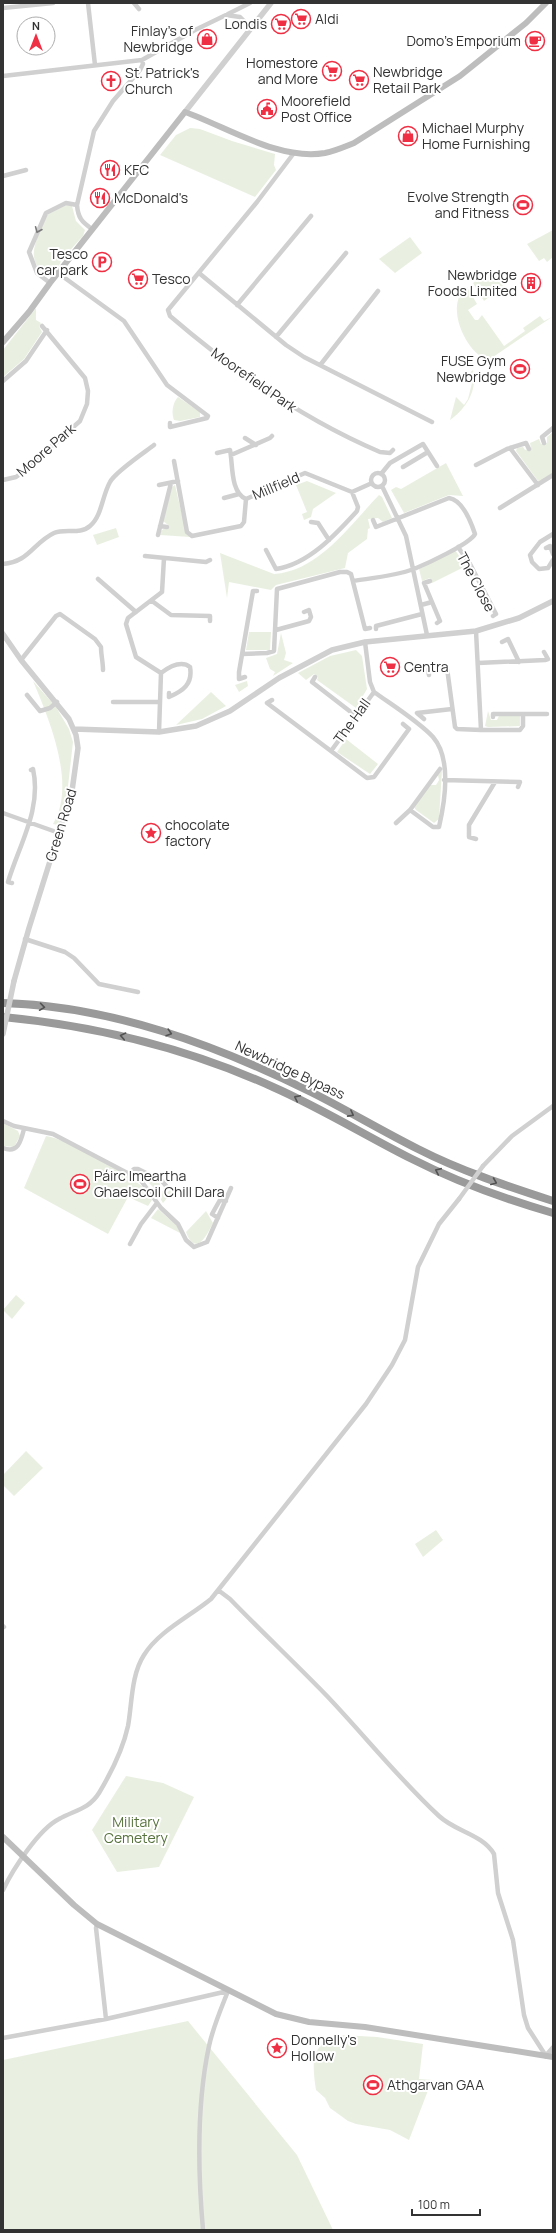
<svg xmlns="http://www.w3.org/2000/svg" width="556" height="2233" font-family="Manrope,sans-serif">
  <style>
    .green { fill: #e9f0e1 }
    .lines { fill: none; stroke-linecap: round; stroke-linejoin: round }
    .minor { stroke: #d0d0d0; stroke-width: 4.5 }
    .tertiary { stroke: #d0d0d0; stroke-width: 5.5 }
    .secondary { stroke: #bdbdbd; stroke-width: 6 }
    .motorway { stroke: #9a9a9a; stroke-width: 8 }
    .minor-bridge { stroke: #d0d0d0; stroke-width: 4.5 }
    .tertiary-bridge { stroke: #d0d0d0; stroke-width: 5.5 }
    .oneway { stroke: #7a7a7a }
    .oneway2 { stroke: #525252 }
    .labels { text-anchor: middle; stroke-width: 4; stroke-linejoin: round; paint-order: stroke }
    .poi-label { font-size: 14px; fill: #333; stroke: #fff; text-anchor: start }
    .street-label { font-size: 14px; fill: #333; stroke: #fff }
    .park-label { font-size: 14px; fill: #57723d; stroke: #fff }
  </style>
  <rect width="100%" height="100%" fill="#fff"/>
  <!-- green -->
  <path class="green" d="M190 128 200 129 232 141 275 154 274 165 276 170 255 197 160 155 176 135Z
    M67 205 72 206 76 221 85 230 83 236 64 257H62L60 264 48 277C22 259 38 238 47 215Z
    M553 230V257L547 262 544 258 539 261 527 244Z
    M410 237 422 253 395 273 379 259Z
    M491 269 503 286 484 301 473 283Z
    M467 287 477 304 468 310 475 320H478L482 315 504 346 525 331 523 328 540 316 544 321 552 317 490 359C471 361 441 306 467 287Z
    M36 308V320L41 323 39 326 42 332 24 359 3 377V350Z
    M473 370C478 390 466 409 450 420L456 397 464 405 468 399 472 383 467 375Z
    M178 397 200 412V417L180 421 174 420C171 413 173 402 178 397Z
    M553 432V472L543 480 538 481 516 451 517 448 523 447 525 450 531 448 530 443 539 439 541 444 547 443V437Z
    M446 463 463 496 449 495 404 513 391 490 396 487 401 489Z
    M307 481 336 493 313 509 311 517 304 520 302 514 307 512 296 485Z
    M175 485 186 532 190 537 160 535 161 531 168 525 163 521 172 487Z
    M379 495 382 497 392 518 383 522 378 518 368 519 370 528 368 529 367 539 348 553 345 568 276 585 271 590 229 582 227 598 220 553 274 574C319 571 350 525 379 495Z
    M116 528 119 537 97 545 93 535Z
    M455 550 466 566 432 583 430 578 422 581 419 569Z
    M249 632H271L270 650H246Z
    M281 633 286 653 284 660 293 663 273 676 275 672 270 669 266 658 277 654Z
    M356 650 362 656 367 689 356 708 317 680 318 677 314 674 306 680 298 673 330 656Z
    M33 681 56 707 69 729 73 742 67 795 58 825 53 824C77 785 49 719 33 681Z
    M247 681 248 686 239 692 235 685Z
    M211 692 226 706 202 719 176 725Z
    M488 711 491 720H497L499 716H520V726L488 727 485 726Z
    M346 739 378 764 370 774 337 752Z
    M442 770 439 819 434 823 416 810 414 807 430 785H436L439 780 438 775Z
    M3 1123 18 1131 20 1136 14 1147 3 1146Z
    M46 1136C69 1140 122 1169 139 1184 145 1188 148 1194 152 1200L148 1206 128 1197 108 1234 24 1188Z
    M138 1172 159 1181 162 1191 168 1192 172 1188 175 1189 163 1203 153 1187Z
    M158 1209 177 1226 180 1233 151 1218Z
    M206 1211 213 1223C207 1236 195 1257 186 1232Z
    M16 1295 25 1303 12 1319 3 1310Z
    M26 1451 43 1468 14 1496 3 1485V1475Z
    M436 1530 443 1540 423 1557 415 1544Z
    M126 1776 163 1783 194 1797 159 1867 117 1872 92 1830Z
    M188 2021 297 2155 333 2230H3V2060Z
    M341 2035 377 2037 423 2044 419 2079 432 2080 409 2140 390 2130 356 2124 348 2121 330 2108 325 2098 316 2090C312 2064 310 2042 341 2035Z"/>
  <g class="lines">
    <!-- minor -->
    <path class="minor" d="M88 3 95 65
      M134 3 139 9
      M3 8 53 3
      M228 14 250 3
      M3 76 142 60 195 30 226 15 240 17 251 28
      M294 153 257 202 168 310 170 316C234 371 302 419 380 452L390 453 393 450
      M3 176 26 170
      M92 229C82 222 78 218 77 205L94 131 113 101 140 70 143 64 142 60
      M58 273 124 321 167 385 208 416 207 418 170 427V423
      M199 273 286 345 304 357 432 422
      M50 283 37 273 29 252 46 213 66 203 77 205
      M237 305 311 216
      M276 337 346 253
      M321 364 378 291
      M3 381 26 361 47 330
      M245 438 256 445
      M544 443 542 437 553 428
      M510 448 538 485
      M217 453 230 450C233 464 230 492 246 499
      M231 455 270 438 272 436
      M174 461 187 532 192 536 241 526 244 522 246 499
      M476 465 507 449 526 443 529 449
      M403 467 428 452
      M371 480a7 7 0 1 1 14 0a7 7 0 1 1-14 0Z
      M381 474 390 463 423 444 437 466
      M3 480 16 477 23 472 80 421 87 404 88 391 85 378 42 326
      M159 485 178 481
      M382 486 406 536 427 635
      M224 498 239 494
      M246 499 305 473 352 492 372 483
      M500 508 553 475
      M311 522 318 523 329 540
      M160 526 167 527
      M553 534 540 542 530 555 532 562 539 569 548 568 553 560
      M158 535 171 483
      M458 547 470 564 496 614 493 616
      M546 548 550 546 553 554
      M266 550 276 569C309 564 336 534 357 511L358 507 352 492
      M145 556 206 562 210 560
      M3 564C29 562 33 543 54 533 65 528 80 535 90 526 102 516 102 496 110 482 115 472 145 452 154 445
      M98 579 136 612
      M353 581C372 578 395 576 414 569 426 564 470 544 475 534 471 522 463 500 449 498L376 527 373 520
      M430 581 424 583 440 621 437 623
      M152 601 171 615 210 616V621
      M421 605 432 602
      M376 629V626L422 614
      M276 630 309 621 311 617 309 610 304 612
      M365 642 370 682 374 692C392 705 418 721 433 737 452 759 445 801 439 827H433L410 810
      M502 642 508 639 519 662
      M242 654 267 653 274 651 277 589 340 572H347L351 574 365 629 370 628
      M21 660 56 616 60 614 95 639 101 647C101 655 103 662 103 670
      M478 663 545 660 548 659 544 652
      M161 673C169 667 181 660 190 667 193 684 183 691 169 697V693
      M429 675 428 670 447 668 455 727 457 729 481 730 476 631
      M245 677 239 679V672L253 591H257
      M315 677 312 682 356 716
      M27 695 40 711 50 708 57 702
      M272 700 267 703 367 778 374 777 409 729 403 724
      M113 702H159
      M493 717V714H547
      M424 719 417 713 452 709
      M481 730H520L523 726V714
      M159 732 161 673 136 657 126 624 128 618 162 592 164 558
      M331 751 374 692
      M444 780 520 782 518 787
      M3 813 59 833
      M396 823 410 810 440 769
      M476 839 469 837V825L472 820 495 782
      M12 883 8 882C19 845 42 809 33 769L31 770
      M25 939 65 952 74 958 99 984 138 992
      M3 1121 14 1126 53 1134 135 1177 142 1182 161 1208 178 1224 186 1240 194 1247 207 1242 231 1188
      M3 1148C18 1154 21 1141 24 1129
      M483 1166 512 1136 553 1106
      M129 1174 134 1169H138L162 1181 167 1187
      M218 1218 212 1214 220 1200 226 1201
      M130 1244 141 1224 157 1203
      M218 1590 230 1599C262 1632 295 1663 327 1696 365 1736 399 1779 439 1816 456 1832 482 1834 494 1854L498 1893 513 1940 524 2015 528 2028 546 2056
      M3 1626 4 1627
      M3 1890C13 1869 39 1829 59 1819 75 1810 89 1809 99 1793 111 1773 123 1749 128 1726 132 1704 131 1675 144 1655 159 1631 189 1617 211 1599L366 1404 392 1365 405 1340 418 1267 439 1224 459 1199
      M97 1924 96 1928 106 2019
      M3 2038 106 2019 228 1991
      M203 2230C198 2173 197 2102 209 2046 213 2027 221 2009 228 1991"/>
    <!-- tertiary -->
    <path class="tertiary" d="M185 112 271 3
      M3 634 21 660 69 719 76 735 78 748 72 791 29 928 14 981
      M74 729 159 732 196 726 230 711 279 678 332 650 365 642 476 631 519 618 553 601
      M546 2056 553 2048"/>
    <!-- secondary -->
    <path class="secondary" d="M3 342 29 312 50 283 185 112C227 127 279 161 325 153 335 151 344 147 354 143L460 76 526 23 546 3
      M3 1837 74 1905 97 1924 276 2014 309 2022 365 2027 553 2057"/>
    <!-- motorway -->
    <path class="motorway" d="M3 1003C111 1006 216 1045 311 1092 347 1110 382 1131 418 1149 461 1171 507 1186 553 1201
      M3 1017C97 1026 187 1048 273 1087 321 1108 366 1136 412 1159 457 1182 505 1199 553 1213"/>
    <!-- minor-bridge -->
    <path class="minor-bridge" d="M459 1199 483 1166"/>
    <!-- tertiary-bridge -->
    <path class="tertiary-bridge" d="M3 1034 14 981"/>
  </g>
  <!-- one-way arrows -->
  <defs><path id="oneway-chevron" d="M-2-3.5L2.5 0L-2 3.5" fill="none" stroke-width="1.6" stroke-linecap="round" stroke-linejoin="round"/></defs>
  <use class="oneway" href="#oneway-chevron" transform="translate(38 230) rotate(113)"/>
  <g class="oneway2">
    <use href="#oneway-chevron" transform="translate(42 1007) rotate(8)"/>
    <use href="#oneway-chevron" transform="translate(169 1033) rotate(17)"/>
    <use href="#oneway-chevron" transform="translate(123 1036) rotate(-168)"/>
    <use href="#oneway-chevron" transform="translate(297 1098) rotate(-154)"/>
    <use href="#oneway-chevron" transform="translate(351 1114) rotate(28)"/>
    <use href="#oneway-chevron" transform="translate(438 1171) rotate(-156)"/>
    <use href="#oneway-chevron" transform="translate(494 1182) rotate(22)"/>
  </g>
  <!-- icons -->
  <defs>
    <g id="supermarket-ring" transform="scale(1)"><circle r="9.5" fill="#fff" stroke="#ef3044" stroke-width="1.5"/><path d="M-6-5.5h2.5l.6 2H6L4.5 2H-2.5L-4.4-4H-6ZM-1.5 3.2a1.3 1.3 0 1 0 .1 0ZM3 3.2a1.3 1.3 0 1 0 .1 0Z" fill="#ef3044"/></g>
    <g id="shop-ring" transform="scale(1)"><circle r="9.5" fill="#fff" stroke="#ef3044" stroke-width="1.5"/><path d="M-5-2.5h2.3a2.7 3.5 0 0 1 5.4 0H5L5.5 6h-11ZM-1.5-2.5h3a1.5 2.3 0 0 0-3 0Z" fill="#ef3044"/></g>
    <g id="cafe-ring" transform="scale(1)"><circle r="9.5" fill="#fff" stroke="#ef3044" stroke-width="1.5"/><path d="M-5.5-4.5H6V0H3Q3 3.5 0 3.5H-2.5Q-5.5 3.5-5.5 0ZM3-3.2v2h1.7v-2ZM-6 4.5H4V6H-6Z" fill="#ef3044"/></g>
    <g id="church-ring" transform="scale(1)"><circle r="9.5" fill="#fff" stroke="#ef3044" stroke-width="1.5"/><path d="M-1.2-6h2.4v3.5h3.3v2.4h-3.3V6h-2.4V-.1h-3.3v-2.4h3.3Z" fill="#ef3044"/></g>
    <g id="civic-ring" transform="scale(1)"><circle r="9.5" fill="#fff" stroke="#ef3044" stroke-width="1.5"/><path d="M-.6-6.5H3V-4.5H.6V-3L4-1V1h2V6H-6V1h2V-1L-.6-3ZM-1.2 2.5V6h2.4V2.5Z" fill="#ef3044"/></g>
    <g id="restaurant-ring" transform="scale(1)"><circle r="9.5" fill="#fff" stroke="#ef3044" stroke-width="1.5"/><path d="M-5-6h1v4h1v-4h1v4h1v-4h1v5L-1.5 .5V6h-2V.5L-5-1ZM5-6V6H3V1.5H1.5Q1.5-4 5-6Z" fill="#ef3044"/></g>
    <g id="stadium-ring" transform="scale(1)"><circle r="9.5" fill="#fff" stroke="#ef3044" stroke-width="1.5"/><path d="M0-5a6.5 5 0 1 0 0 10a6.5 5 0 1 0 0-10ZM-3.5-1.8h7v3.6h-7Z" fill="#ef3044"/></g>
    <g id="parking-ring" transform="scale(1)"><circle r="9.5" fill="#fff" stroke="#ef3044" stroke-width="1.5"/><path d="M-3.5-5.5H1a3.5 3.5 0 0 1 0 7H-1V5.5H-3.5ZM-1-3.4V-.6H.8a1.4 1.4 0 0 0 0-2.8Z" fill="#ef3044"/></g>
    <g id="building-ring" transform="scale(1)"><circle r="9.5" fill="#fff" stroke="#ef3044" stroke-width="1.5"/><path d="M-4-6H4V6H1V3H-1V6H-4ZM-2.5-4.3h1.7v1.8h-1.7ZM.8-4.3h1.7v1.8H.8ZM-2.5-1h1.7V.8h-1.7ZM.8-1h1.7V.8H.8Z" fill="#ef3044"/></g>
    <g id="sight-ring" transform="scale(1)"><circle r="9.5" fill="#fff" stroke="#ef3044" stroke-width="1.5"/><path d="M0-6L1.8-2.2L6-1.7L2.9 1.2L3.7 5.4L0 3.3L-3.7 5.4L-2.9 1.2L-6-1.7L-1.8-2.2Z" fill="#ef3044"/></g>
  </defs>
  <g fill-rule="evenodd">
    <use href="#supermarket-ring" x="301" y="19"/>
    <use href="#supermarket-ring" x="281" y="24"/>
    <use href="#shop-ring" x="207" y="39"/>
    <use href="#cafe-ring" x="535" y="41"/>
    <use href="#supermarket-ring" x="332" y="71"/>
    <use href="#supermarket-ring" x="359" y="80"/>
    <use href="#church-ring" x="111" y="81"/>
    <use href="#civic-ring" x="267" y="109"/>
    <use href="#shop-ring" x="408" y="136"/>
    <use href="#restaurant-ring" x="110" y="170"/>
    <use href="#restaurant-ring" x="100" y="198"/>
    <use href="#stadium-ring" x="523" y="205"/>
    <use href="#parking-ring" x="102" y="262"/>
    <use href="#supermarket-ring" x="138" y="279"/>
    <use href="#building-ring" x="531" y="283"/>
    <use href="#stadium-ring" x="520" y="369"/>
    <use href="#supermarket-ring" x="390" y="667"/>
    <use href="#sight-ring" x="151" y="833"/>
    <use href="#stadium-ring" x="80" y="1184"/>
    <use href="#sight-ring" x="277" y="2048"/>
    <use href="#stadium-ring" x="373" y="2085"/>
  </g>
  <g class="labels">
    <!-- poi labels -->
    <g class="poi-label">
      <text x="315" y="24">Aldi</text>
      <text x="267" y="29" text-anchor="end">Londis</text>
      <text x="193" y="36" text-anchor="end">Finlay's of<tspan x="193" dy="16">Newbridge</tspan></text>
      <text x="521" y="46" text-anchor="end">Domo’s Emporium</text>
      <text x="318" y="68" text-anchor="end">Homestore<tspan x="318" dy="16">and More</tspan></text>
      <text x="373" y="77">Newbridge<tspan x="373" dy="16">Retail Park</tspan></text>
      <text x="125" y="78">St. Patrick's<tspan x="125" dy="16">Church</tspan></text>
      <text x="281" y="106">Moorefield<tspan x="281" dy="16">Post Office</tspan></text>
      <text x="422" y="133">Michael Murphy<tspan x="422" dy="16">Home Furnishing</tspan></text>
      <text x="124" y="175">KFC</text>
      <text x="509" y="202" text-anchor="end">Evolve Strength<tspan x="509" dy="16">and Fitness</tspan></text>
      <text x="114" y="203">McDonald's</text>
      <text x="88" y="259" text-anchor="end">Tesco<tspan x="88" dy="16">car park</tspan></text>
      <text x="517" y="280" text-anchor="end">Newbridge<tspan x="517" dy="16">Foods Limited</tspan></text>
      <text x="152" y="284">Tesco</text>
      <text x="506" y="366" text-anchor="end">FUSE Gym<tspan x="506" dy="16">Newbridge</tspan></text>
      <text x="404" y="672">Centra</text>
      <text x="165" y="830">chocolate<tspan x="165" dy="16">factory</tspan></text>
      <text x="94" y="1181">Páirc Imeartha<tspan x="94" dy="16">Ghaelscoil Chill Dara</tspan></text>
      <text x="291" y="2045">Donnelly's<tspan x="291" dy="16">Hollow</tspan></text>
      <text x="387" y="2090">Athgarvan GAA</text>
    </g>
    <!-- street labels -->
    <g class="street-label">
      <text transform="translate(254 380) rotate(35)" y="5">Moorefield Park</text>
      <text transform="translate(46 450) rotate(-41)" y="5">Moore Park</text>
      <text transform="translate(276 486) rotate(-23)" y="5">Millfield</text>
      <text transform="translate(476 582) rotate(62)" y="5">The Close</text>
      <text transform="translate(352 721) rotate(-54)" y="5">The Hall</text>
      <text transform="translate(61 825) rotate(-73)" y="5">Green Road</text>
      <text transform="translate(290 1070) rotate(25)" y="5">Newbridge Bypass</text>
    </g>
    <!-- park labels -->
    <g class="park-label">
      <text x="136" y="1827">Military<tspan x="136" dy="16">Cemetery</tspan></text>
    </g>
  </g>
  <!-- border -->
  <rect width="556" height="2233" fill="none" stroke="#333333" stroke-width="8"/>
  <!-- north arrow -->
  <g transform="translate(36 36)"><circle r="19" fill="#ffffff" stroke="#adadad"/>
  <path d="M0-3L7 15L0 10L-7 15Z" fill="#ef3044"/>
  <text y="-6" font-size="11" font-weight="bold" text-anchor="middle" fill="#333333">N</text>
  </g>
  <!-- scale -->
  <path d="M412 2209v6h68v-6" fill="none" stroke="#333333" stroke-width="2"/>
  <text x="418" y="2209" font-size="12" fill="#333333" stroke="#ffffff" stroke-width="3" paint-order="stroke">100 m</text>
</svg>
